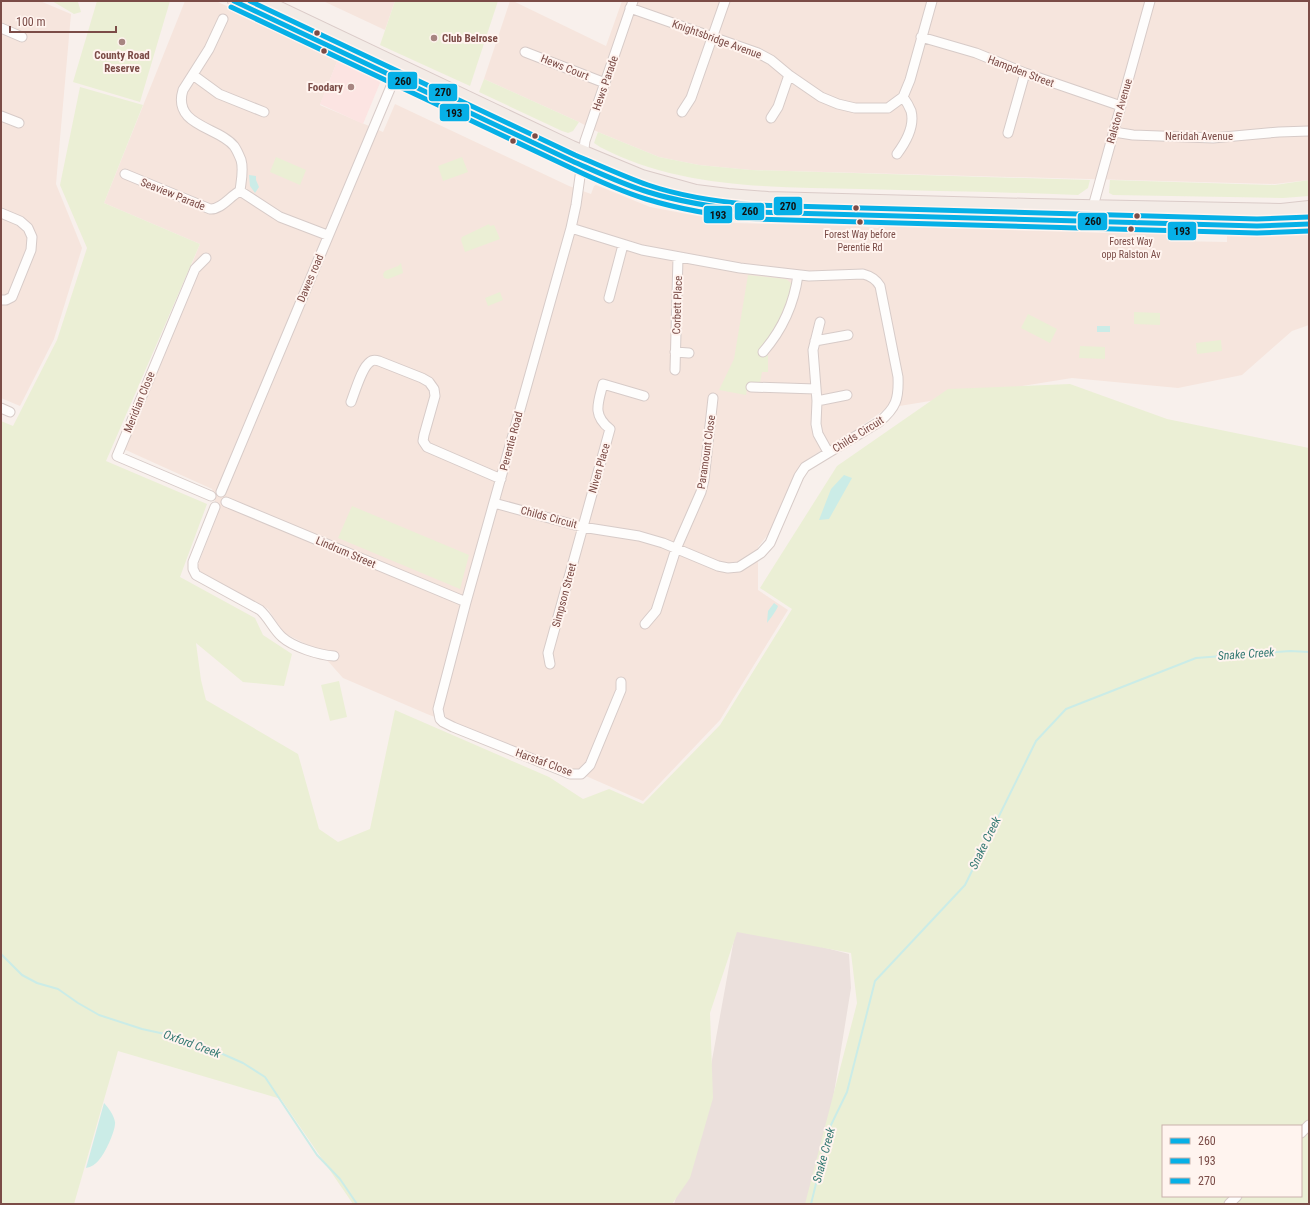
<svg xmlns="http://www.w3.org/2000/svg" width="1310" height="1205" font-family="'Roboto Condensed',sans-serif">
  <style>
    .residential { fill: #f6e5dd }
    .commercial { fill: #fce4e2 }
    .industrial { fill: #ebe0dc }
    .green { fill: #ebefd5; fill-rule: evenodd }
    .water { fill: #cbece7 }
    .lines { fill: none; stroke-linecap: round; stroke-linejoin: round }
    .stream { stroke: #cbece7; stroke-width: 2 }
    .minor-casing { stroke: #d7cbc8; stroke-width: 11 }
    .major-casing { stroke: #dacbc8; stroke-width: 14 }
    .minor { stroke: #fefdfc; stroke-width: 9 }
    .major { stroke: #f3ebe6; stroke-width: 12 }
    .bus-1-casing { stroke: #fff4ef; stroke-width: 8 }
    .bus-2-casing { stroke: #fff4ef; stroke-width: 8 }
    .bus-3-casing { stroke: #fff4ef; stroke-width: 8 }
    .bus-1 { stroke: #06b0e7; stroke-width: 5 }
    .bus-2 { stroke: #06b0e7; stroke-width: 5 }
    .bus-3 { stroke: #06b0e7; stroke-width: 5 }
    .bus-dot { fill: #7b4c47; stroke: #fff4ef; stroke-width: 1.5 }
    .poi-dot { fill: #a78581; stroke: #fff4ef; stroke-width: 1.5 }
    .labels { text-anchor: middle; stroke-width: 4; stroke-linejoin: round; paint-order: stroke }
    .bus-label { font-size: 10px; fill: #7b4c47; stroke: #fff4ef }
    .poi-label { font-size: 11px; font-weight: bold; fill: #7b4c47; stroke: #fff4ef; text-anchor: start }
    .street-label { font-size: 11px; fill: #7b4c47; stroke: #fff4ef }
    .water-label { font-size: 12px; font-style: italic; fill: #367a74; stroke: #fff4ef }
    .line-badge { stroke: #fff4ef; stroke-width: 1.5 }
    .pale-badge-label { font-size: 11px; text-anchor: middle; font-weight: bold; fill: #111 }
  </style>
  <rect width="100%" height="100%" fill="#f8f0ec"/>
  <!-- residential -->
  <path class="residential" d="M1 1H40L71 14 56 184 82 248 54 339 20 406 1 398Z
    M185 1H216L338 59 320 105 383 132 395 104 569 186 591 194 594 186 596 185 650 207 735 223 856 226 878 228 880 226 1175 232V241L1227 242V235L1298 234 1309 233V325L1292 331 1242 375 1178 388 1072 378 887 408 851 433 820 451 804 462 789 487 770 532 758 547V590L788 610 720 720 643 801 570 769 427 714 343 678 318 650 284 633 268 609 196 570 218 513 212 489 117 446 200 244 104 203Z
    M323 1H395L385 30Z
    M510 1H513L606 46 622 1H1309V180L1275 184 751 170 699 165 659 157 598 132 579 122 484 79Z"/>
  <!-- commercial -->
  <path class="commercial" d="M338 59 379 78 380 83 363 124 320 104Z"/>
  <!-- industrial -->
  <path class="industrial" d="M736 928 762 931 849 954 851 988 816 1204H674L706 1093Z"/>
  <!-- green -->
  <path class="green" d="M52 1H76L78 2 81 12 74 14Z
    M97 1H170L140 102 73 82Z
    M395 1H498L470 86 380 45Z
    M484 79 579 122 573 131 568 133 562 131 479 92Z
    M80 87 143 105 104 203 200 244 106 461 207 504 180 577 255 618 263 635 292 654 284 686 243 682 196 643 201 680 206 700 298 754 319 829 338 842 370 829 395 710 549 777 583 799 609 789 643 804 720 725 792 609 760 588 837 466 948 389 1070 384 1167 419 1309 448V1204H805L857 1003 851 953 737 932 710 1013 713 1098 690 1178 672 1204H353L281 1099 118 1051 74 1204H1V421L13 426 57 340 87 248 60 185ZM1163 1126H1301V1196H1163Z
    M598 132 659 157 699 165 751 170 1090 180 1088 188 1078 195C1006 192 933 191 861 189 773 187 680 189 600 147L594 143Z
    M276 157 306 170 300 185 270 172Z
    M462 157 468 172 443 181 438 166Z
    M1110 180 1275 185 1309 180V196L1283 198 1113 195 1109 193Z
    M489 224 490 226 494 225 500 239 465 252 461 240 462 237Z
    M401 263 403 273 388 279 384 278 383 274 385 271 398 266Z
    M748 275 786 279 792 284C784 310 777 330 758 350L764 355 767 354 768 356V372H762L760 383H748L746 395 719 390 734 359Z
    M500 292 503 300 488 306 485 298Z
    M1134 312 1160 313V325L1134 324Z
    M1028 314 1057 329 1050 343 1021 328Z
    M1221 340 1222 351 1197 354 1196 343Z
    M1080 346 1105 347V359L1079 358Z
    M352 506 469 555 460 589 338 538Z
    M339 681 347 717 330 721 321 685Z"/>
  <!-- water -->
  <path class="water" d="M249 175 256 176V180L259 187 255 193 250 186Z
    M1097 326H1110V332H1097Z
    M844 475 852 478 829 519 819 520 831 489Z
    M774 603 778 606C777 610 770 619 767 623L768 611Z
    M104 1103C108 1107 114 1115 115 1122 116 1130 105 1154 99 1160 96 1164 91 1167 86 1168Z"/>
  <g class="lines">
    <!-- stream -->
    <path class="stream" d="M1 954 22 975 37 983 58 989 78 1003 99 1015 142 1029 174 1036 209 1048 243 1063 265 1077 317 1155 340 1179 357 1204
      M811 1204 830 1127 847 1092 875 981 965 885 1036 741 1066 709 1196 658 1290 651 1309 652"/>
    <!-- minor casing -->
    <g class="minor-casing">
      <path id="minor" d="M630 8 758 53 771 60 789 75 821 97 838 104 855 108H888L903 97 910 80 932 1
        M1 28 22 37
        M921 37 976 53 1025 73 1121 106
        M525 52 605 83
        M193 75 219 94 264 112
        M682 112 691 98 725 1
        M1 116 19 123
        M771 118 778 107 789 75
        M1114 132 1133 135 1213 138 1279 132 1309 131
        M1008 133 1025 73
        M897 154C906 142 915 126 911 111 909 106 906 101 903 97
        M125 174 210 209C221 210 230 196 240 191 241 181 244 170 241 160 239 155 237 150 234 146 219 127 172 126 183 90L209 49 223 19
        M240 191 280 217 327 235
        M1 213 20 221 28 228 32 237 31 250 12 297 6 300H1
        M1089 221 1150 1
        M206 258 195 269 117 456 211 496
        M609 298 623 245
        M820 322 813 350 817 401 816 424 818 434 828 452
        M815 341 848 335
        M675 352 689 353
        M763 352C783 329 794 304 798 275
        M675 370 678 257
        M751 387 816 389
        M817 401 847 395
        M351 402C355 392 362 367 370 362 373 359 376 360 379 361L422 378 429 382 434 389 435 396 424 435 423 441 427 447 501 479
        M1 408 10 412
        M221 492 400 65
        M226 502 466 602
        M494 503 582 527 639 536 663 543 718 566 728 568 739 567 761 553 770 543 799 476 805 467 879 422C896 408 899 399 898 377L880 286C876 279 871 276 863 274L809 276 740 268 642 250 571 228
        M215 507 193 562V569L196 575 260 610C269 618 273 629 282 637 293 647 319 655 334 656
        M645 624 656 611 676 549 701 492 704 480 713 398
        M550 664 548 653 610 429C592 415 598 403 603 384L644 396
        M621 682V690L590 765 581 774H570L453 727 443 722 440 719 438 709 466 602 571 228 576 205 585 141 633 1
        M1301 1133 1309 1125
        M1229 1204 1237 1196"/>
    </g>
    <!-- major casing -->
    <g class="major-casing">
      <path id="major" d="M234 1 572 161 615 180 647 192 672 199 725 209 756 212 1144 222 1257 226 1309 224
        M265 1 572 147 642 176 696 191 728 195 768 198 1032 205 1281 210 1309 207"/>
    </g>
    <!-- minor -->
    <use href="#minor" class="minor"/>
    <!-- major -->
    <use href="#major" class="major"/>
    <!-- bus-1 casing -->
    <g class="bus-1-casing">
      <path id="bus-1" d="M234 1 572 161C597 172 622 184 648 192 683 203 720 208 756 212L1257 226 1309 224"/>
    </g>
    <!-- bus-2 casing -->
    <g class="bus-2-casing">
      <path id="bus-2" d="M231 7 569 167C594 179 620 191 646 199 682 210 719 216 756 219L1257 233 1309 231"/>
    </g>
    <!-- bus-3 casing -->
    <g class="bus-3-casing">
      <path id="bus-3" d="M250 1 575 155C599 165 623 176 648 185 683 197 720 202 756 205L1257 219 1309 217"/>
    </g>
    <!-- bus-1 -->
    <use href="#bus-1" class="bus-1"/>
    <!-- bus-2 -->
    <use href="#bus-2" class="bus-2"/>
    <!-- bus-3 -->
    <use href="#bus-3" class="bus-3"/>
  </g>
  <!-- markers -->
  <g class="bus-dot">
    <circle cx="317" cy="33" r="3.5"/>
    <circle cx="324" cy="51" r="3.5"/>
    <circle cx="535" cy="136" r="3.5"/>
    <circle cx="513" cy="141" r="3.5"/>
    <circle cx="856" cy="208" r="3.5"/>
    <circle cx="1137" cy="216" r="3.5"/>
    <circle cx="860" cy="222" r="3.5"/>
    <circle cx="1131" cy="229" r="3.5"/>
  </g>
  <g class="poi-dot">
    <circle cx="434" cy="38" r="4"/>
    <circle cx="122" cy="42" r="4"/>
    <circle cx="351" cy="87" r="4"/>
  </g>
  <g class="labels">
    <!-- bus labels -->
    <g class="bus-label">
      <text x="860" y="238">Forest Way before<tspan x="860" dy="13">Perentie Rd</tspan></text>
      <text x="1131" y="245">Forest Way<tspan x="1131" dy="13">opp Ralston Av</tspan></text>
    </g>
    <!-- poi labels -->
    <g class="poi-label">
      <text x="442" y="42">Club Belrose</text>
      <text x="122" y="59" text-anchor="middle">County Road<tspan x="122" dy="13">Reserve</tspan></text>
      <text x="343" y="91" text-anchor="end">Foodary</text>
    </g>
    <!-- street labels -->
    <g class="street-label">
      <text transform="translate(717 39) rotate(20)" y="4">Knightsbridge Avenue</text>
      <text transform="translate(565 67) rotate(22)" y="4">Hews Court</text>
      <text transform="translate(1021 71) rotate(21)" y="4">Hampden Street</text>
      <text transform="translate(605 83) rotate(-71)" y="4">Hews Parade</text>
      <text transform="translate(1119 111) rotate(-74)" y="4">Ralston Avenue</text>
      <text x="1199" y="140">Neridah Avenue</text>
      <text transform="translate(173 194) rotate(22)" y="4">Seaview Parade</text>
      <text transform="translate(310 278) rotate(-67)" y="4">Dawes road</text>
      <text transform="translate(677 305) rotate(-88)" y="4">Corbett Place</text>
      <text transform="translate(139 402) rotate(-68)" y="4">Meridian Close</text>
      <text transform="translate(858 434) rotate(-32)" y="4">Childs Circuit</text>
      <text transform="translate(511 441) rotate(-75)" y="4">Perentie Road</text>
      <text transform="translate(706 452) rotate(-82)" y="4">Paramount Close</text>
      <text transform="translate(599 468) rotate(-74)" y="4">Niven Place</text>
      <text transform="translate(549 517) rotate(15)" y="4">Childs Circuit</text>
      <text transform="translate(346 552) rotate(23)" y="4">Lindrum Street</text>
      <text transform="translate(564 595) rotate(-75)" y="4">Simpson Street</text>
      <text transform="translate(544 762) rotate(20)" y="4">Harstaf Close</text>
    </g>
    <!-- water labels -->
    <g class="water-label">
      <text transform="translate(1246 654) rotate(-4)" y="4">Snake Creek</text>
      <text transform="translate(985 843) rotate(-64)" y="4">Snake Creek</text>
      <text transform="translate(192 1044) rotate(20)" y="4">Oxford Creek</text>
      <text transform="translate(824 1155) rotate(-75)" y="4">Snake Creek</text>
    </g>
  </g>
  <g class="line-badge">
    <rect x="387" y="71" width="31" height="19" rx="4" fill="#06b0e7"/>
    <rect x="428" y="83" width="30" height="19" rx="4" fill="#06b0e7"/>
    <rect x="439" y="103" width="31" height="19" rx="4" fill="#06b0e7"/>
    <rect x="773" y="196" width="30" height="20" rx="4" fill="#06b0e7"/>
    <rect x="734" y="202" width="31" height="19" rx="4" fill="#06b0e7"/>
    <rect x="703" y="205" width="30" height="19" rx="4" fill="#06b0e7"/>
    <rect x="1077" y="212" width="31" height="19" rx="4" fill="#06b0e7"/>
    <rect x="1167" y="221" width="30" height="20" rx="4" fill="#06b0e7"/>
  </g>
  <g class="pale-badge-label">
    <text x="403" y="85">260</text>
    <text x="443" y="96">270</text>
    <text x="454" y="117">193</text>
    <text x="788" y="210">270</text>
    <text x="750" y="215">260</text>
    <text x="718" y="219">193</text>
    <text x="1093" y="225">260</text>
    <text x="1182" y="235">193</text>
  </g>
  <!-- border -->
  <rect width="1310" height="1205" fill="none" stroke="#7b4c47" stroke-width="4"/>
  <!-- legend -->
  <rect x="1162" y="1125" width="140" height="72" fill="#fff4ef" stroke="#cab1ac"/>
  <rect x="1170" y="1138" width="20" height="6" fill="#06b0e7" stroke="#cab1ac"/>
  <text x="1198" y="1145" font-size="12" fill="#7b4c47">260</text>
  <rect x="1170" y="1158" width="20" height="6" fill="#06b0e7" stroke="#cab1ac"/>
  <text x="1198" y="1165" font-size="12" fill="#7b4c47">193</text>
  <rect x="1170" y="1178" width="20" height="6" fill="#06b0e7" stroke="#cab1ac"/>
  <text x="1198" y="1185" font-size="12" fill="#7b4c47">270</text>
  <!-- scale -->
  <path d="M10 26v6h106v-6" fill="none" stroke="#7b4c47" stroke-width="2"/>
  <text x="16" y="26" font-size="12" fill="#7b4c47" stroke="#fff4ef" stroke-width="3" paint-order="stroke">100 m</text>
</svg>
